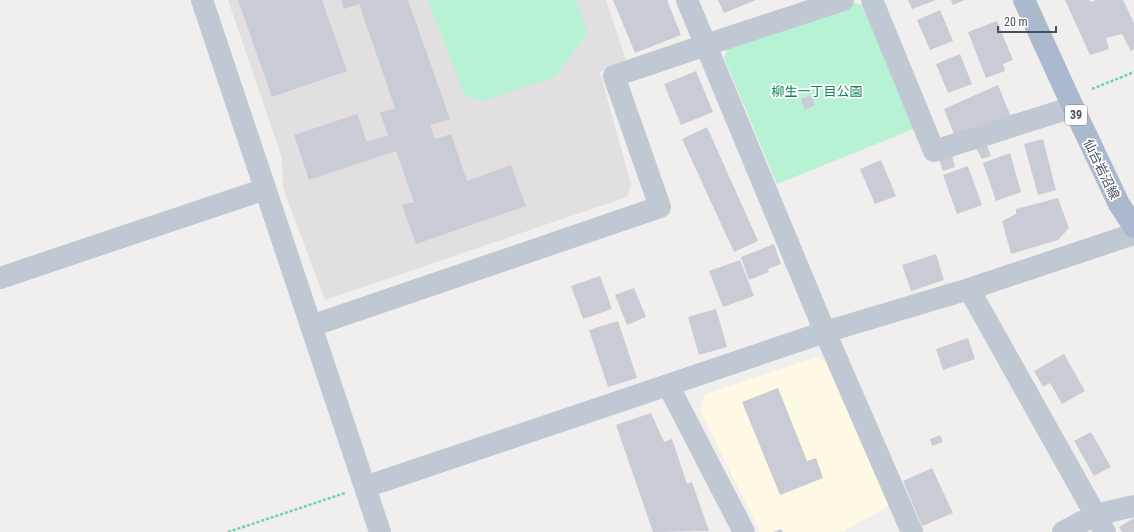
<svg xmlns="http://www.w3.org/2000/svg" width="1134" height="532" font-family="'Roboto Condensed','Noto Sans JP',sans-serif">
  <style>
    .commercial { fill: #fdf9e5 }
    .education { fill: #e2dfe0 }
    .green { fill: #b8f2d5 }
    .building { fill: #c9ccd4 }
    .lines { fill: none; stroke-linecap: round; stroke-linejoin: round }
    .path { stroke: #6ed3ac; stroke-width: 2.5; stroke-dasharray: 3 2; stroke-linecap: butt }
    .minor { stroke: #c0c8d4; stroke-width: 22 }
    .tertiary { stroke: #c0c8d4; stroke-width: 22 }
    .primary { stroke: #abb9cf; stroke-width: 22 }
    .labels { text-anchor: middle; stroke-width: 3.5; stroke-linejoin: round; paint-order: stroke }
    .shield { fill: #fff; stroke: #7d848e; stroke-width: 1 }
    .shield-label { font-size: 12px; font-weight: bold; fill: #454f5d }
    .park-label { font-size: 13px; fill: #108457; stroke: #fff }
    .street-label { font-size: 13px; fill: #454f5d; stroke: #fff }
  </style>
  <rect width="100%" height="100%" fill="#f1eeee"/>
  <!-- commercial -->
  <path class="commercial" d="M816 357 833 365 890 505 842 532H760L700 411 705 394Z"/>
  <!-- education -->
  <path class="education" d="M228 0H606L626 60 600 72 631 184 627 197 325 300 283 188 282 158Z"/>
  <!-- green -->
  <path class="green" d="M428 0H576L588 33 555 77 482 101 464 95Z
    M855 3 866 7 916 128 777 184 724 58 730 43Z"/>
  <!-- building -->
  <path class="building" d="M238 0H322L347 71 272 97Z
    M341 0H408L450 119 430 125 435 139 451 134 467 181 511 165 526 206 416 244 402 205 414 202 396 151 309 180 294 135 357 114 367 142 388 135 380 113 395 108 359 4 344 9Z
    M613 0H667L681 35 635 53Z
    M718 0H756L724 13Z
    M908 0H936L912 9Z
    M951 0H965L953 5Z
    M1065 0H1089L1091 2 1096 0H1123L1134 23V49L1131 51 1122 34 1106 38 1109 49 1090 55Z
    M940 10 953 41 930 50 917 20Z
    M997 21 1013 60 1003 64 1005 71 986 78 968 32Z
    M960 54 972 84 948 93 936 64Z
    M696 71 713 112 681 125 664 84Z
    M998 85 1011 117 954 134 944 109Z
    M811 95 815 105 805 110 801 99Z
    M707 127 758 241 734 252 682 139Z
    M1043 139 1056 190 1038 195 1024 144Z
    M986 143 991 156 982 159 975 147Z
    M1010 153 1021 192 996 201 983 163Z
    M952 155 955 167 943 171 939 159Z
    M881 160 896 196 875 204 860 169Z
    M968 166 982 205 957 214 943 175Z
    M1058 198 1069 228 1058 240 1011 254 1002 221 1016 214V209Z
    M774 244 781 264 768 269 769 272 749 280 741 257Z
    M936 254 944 280 911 291 902 265Z
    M740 260 754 296 723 307 709 271Z
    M600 276 612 309 583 319 571 286Z
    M634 288 646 317 627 325 615 295Z
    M716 309 727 347 699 355 688 317Z
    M618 321 637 378 608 387 589 330Z
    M968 338 975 359 943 370 936 349Z
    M1064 354 1085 391 1062 404 1050 383 1043 387 1034 371Z
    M778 388 807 461 816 458 823 478 780 495 742 402Z
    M651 413 664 442 672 439 687 484 692 482 709 531 653 532 616 425Z
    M1091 432 1111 467 1094 476 1074 441Z
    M940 435 943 442 932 446 930 439Z
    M932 468 953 513 922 526 903 481Z
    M1134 518V532H1122L1119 527Z
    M781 529 783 532H773Z"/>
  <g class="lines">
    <!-- path -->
    <path class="path" d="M1092 89 1134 72
      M228 532 345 493"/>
    <!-- minor -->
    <path class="minor" d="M872 0 934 151 1073 107
      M706 45 843 0
      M0 278 265 189
      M969 289 1105 532
      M1063 532 1095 515 1134 506"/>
    <!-- tertiary -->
    <path class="tertiary" d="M202 0 380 532
      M687 0 825 332 912 532
      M311 326 660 207 614 76 706 45
      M668 385 744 532
      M365 487 825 332 969 289 1134 234"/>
    <!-- primary -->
    <path class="primary" d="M1024 0 1073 107 1119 204 1134 227"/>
  </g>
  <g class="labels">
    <!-- shield labels -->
    <rect class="shield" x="1065" y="105" width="22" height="20" rx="3"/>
    <g class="shield-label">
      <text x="1076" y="119">39</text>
    </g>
    <!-- park labels -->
    <g class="park-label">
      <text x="817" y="96">柳生一丁目公園</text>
    </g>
    <!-- street labels -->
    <g class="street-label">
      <text transform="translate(1102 169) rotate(64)" y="5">仙台岩沼線</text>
    </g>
  </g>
  <!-- scale -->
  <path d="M998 26v6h58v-6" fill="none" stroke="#454f5d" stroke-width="2"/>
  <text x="1004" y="26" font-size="12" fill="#454f5d" stroke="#ffffff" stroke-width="3" paint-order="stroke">20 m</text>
</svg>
